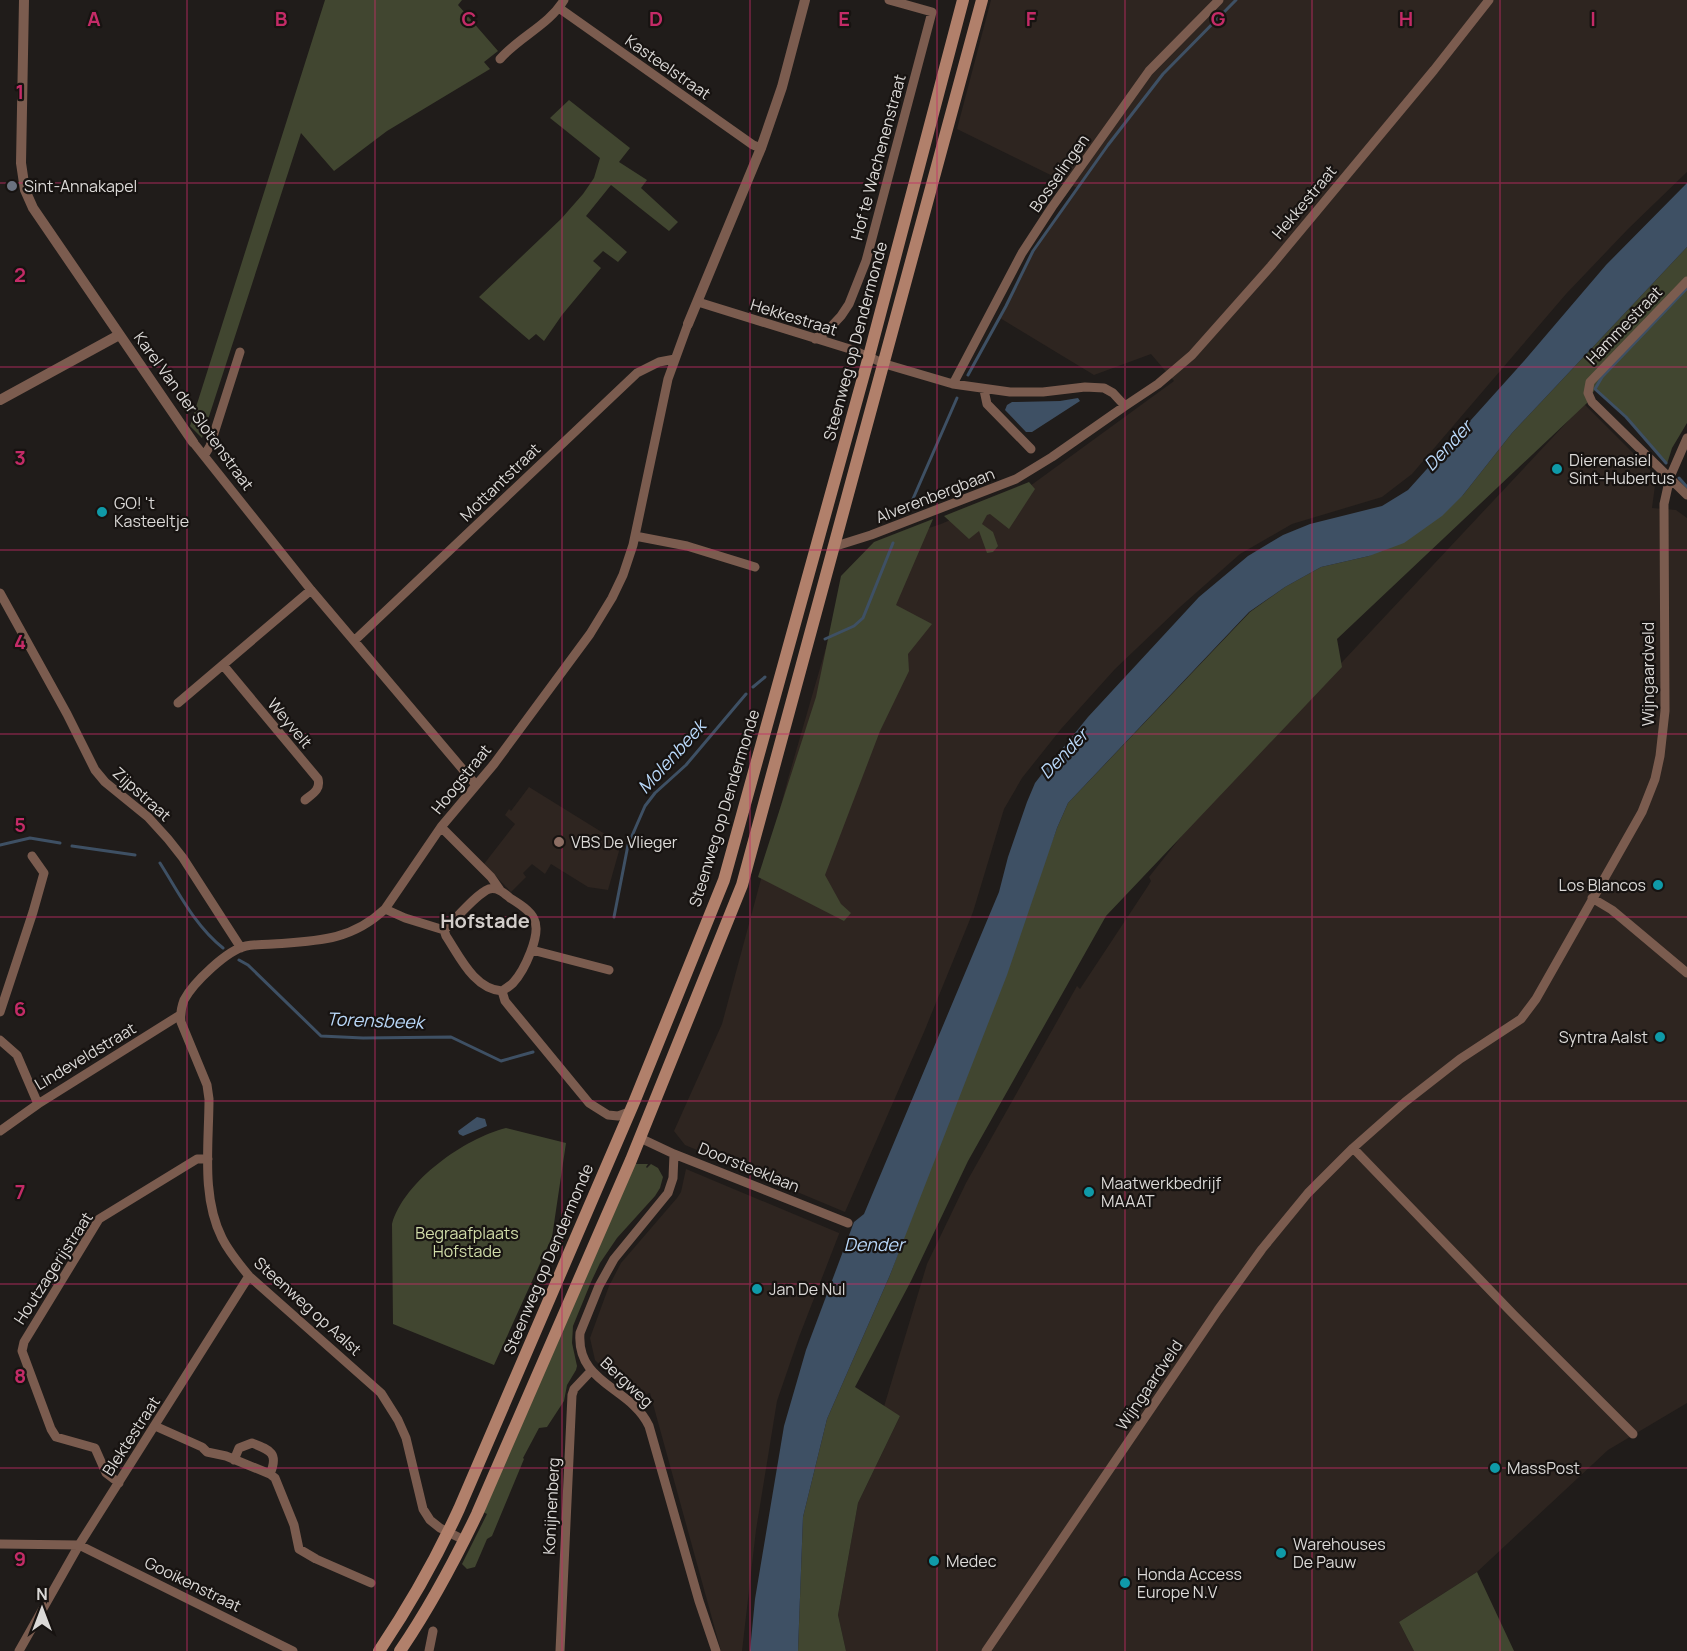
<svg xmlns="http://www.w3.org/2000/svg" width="1687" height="1651" font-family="Manrope,sans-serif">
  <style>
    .built { fill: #2e2520 }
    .green { fill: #414630 }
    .water { fill: #3e5064 }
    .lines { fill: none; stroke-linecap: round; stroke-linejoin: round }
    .stream { stroke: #3e5064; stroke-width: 3 }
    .minor { stroke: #7b5c4f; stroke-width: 9 }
    .tertiary { stroke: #7b5c4f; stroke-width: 10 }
    .secondary { stroke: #b1806b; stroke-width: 12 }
    .grid { fill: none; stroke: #c42b67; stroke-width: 1.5; stroke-opacity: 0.55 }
    .worship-dot { fill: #6b7280; stroke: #171311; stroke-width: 2 }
    .culture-dot { fill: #0f9aa8; stroke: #171311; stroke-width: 2 }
    .education-dot { fill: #8d6e63; stroke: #171311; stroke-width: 2 }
    .labels { text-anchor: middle; stroke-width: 4.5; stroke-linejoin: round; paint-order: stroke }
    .street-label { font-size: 16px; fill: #dbd9d7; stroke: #171311 }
    .poi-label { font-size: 16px; fill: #dbd9d7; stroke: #171311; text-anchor: start }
    .park-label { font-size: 16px; fill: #d1dda9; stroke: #171311 }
    .water-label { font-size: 18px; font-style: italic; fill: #b9d8f9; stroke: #171311 }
    .quarter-label { font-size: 20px; font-weight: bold; fill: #d2cdca; stroke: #171311 }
    .grid-label { font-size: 20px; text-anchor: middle; font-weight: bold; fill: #c42b67; stroke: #171311; stroke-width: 4.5; stroke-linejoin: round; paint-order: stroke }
  </style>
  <rect width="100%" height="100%" fill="#201c1a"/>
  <!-- built -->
  <path class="built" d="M991 0H1687V172L1628 229 1566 294 1412 474 1382 497 1292 524 1240 554 1180 607 1115 669 1061 729 1022 778 1004 809 973 912 924 1032 845 1212 839 1234 799 1337 777 1401 756 1530 742 1651H721L650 1393 640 1396 613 1378 595 1360 590 1338 609 1286 621 1263 677 1198 681 1192 686 1169 839 1233 845 1212 685 1145 674 1131 722 1024 788 779 849 568 872 547 941 524 1030 486 1174 381 1151 354 1094 375 1000 318 1033 251 1077 188 957 129Z
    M1584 404 1655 475 1656 478 1652 508 1676 510 1687 518V1403L1608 1450 1477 1572 1399 1622 1414 1651H846L838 1615 858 1503 900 1416 883 1410 927 1264 966 1183 1077 986 1080 989 1148 886 1151 881 1149 877 1195 819Z
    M529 787 621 844 608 890 588 887 551 864 545 874 532 864 523 873 526 877 511 892 484 864 515 824 505 815 509 809 511 811Z"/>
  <!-- green -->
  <path class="green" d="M325 0H462L458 5 498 51 484 62 490 69 387 131 334 171 301 133 202 438 190 426Z
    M569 100 630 148 619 162 647 180 641 188 678 222 669 231 611 185 586 216 627 252 618 262 603 251 593 261 601 268 562 315 544 341 536 334 529 340 479 297 561 219 583 194 594 178 600 158 550 118Z
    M1687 247V423L1672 448 1667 464 1626 417 1595 389 1587 403 1337 639 1342 667 1106 916 968 1161 911 1281 855 1387 900 1416 858 1503 838 1615 846 1651H798L803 1517 827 1419 890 1275 1057 828 1068 803 1250 612 1285 587 1321 567 1369 556 1463 495 1512 433Z
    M1029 482 1035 489 1009 529 990 514 987 515 982 524 993 532 998 546 993 552 987 553 979 531 969 539 944 516Z
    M933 519 896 605 932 624 908 654 909 671 880 731 825 875 841 904 851 913 844 921 758 877 816 697 841 576 874 542Z
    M506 1128 566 1143 552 1237 494 1365 393 1324 392 1224C404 1181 465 1138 506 1128Z
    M634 1164H648L646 1167 647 1168 651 1164 658 1168 663 1177 660 1188 655 1196 617 1238 600 1263 591 1282 573 1326 572 1343 577 1366 576 1370 567 1385 564 1401 547 1427 539 1428 523 1458 524 1459 492 1536 487 1539 475 1567 467 1569 462 1564 487 1514 483 1512Z
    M1477 1572 1514 1651H1414L1399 1622Z"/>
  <!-- water -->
  <path class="water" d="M1687 183V247L1512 433 1463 495 1442 516 1404 543 1369 556 1321 567 1285 587 1249 612 1068 803 1057 828 1007 975 890 1275 827 1419 803 1517 798 1651H750L755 1599 784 1426 806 1350 854 1222 864 1214 999 892 1008 857 1027 802 1035 783 1045 770 1088 717 1199 597 1248 556 1283 535 1310 524 1382 506 1408 490 1524 361 1606 265Z
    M1078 398 1080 401 1032 432H1026L1005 410 1007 405 1012 402 1060 401Z
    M477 1117 485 1119 487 1126 463 1136 459 1134 458 1131Z"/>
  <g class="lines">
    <!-- stream -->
    <path class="stream" d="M968 375 1006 306 1033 251 1108 145 1163 74 1236 0
      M1666 463 1626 417 1595 389 1602 377 1687 288
      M1679 478 1687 487
      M909 508 957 398
      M825 639 854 626 863 618 893 543
      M753 687 765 677
      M0 845 30 838 60 843
      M72 846 135 855
      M160 863C179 893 195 926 223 948
      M614 917 628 845 645 806 655 793 686 765 746 694
      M239 960 248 965 321 1036 363 1038 451 1037 501 1061 533 1052"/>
    <!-- minor -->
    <path class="minor" d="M559 8 753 145 761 148
      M500 59C519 37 549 25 564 0
      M1687 281 1590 382 1588 393 1592 402 1687 495
      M698 302 853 350 885 364 953 384 1010 392H1043L1085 387 1104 388 1113 393 1125 406 1158 384 1192 355 1271 266 1434 70 1489 0
      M815 339 827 331 841 316 849 304 866 261 932 12 889 0
      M953 384 1022 253 1052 207 1149 71 1219 0
      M984 390 987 404 1031 449
      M193 442 311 590 476 785
      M204 456 210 446 240 352
      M635 536 687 546 755 567
      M836 546 871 535 1016 479 1052 457 1125 406
      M0 593 67 714 95 770 105 782 148 817 168 839 183 858 241 948
      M354 641 637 373 659 362 675 359
      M223 665 318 779C321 790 312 794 305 800
      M178 703 311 590
      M441 827 491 877 500 890
      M1592 898 1612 910 1687 973
      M385 909 405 918 444 930 446 936C460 957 474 989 502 991 505 989 510 986 513 983 524 971 542 934 534 919 530 910 518 903 510 898 504 893 498 887 489 889 476 894 455 920 444 930
      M532 950 609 970
      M502 991 505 1001 589 1103 608 1115 618 1116 629 1112
      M0 1012 33 912 44 873 32 856
      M0 1040 17 1055 38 1104
      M0 1131 38 1104 180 1015
      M640 1138 674 1154 848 1223
      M1353 1148 1514 1315 1633 1434
      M674 1154 673 1178 668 1193 614 1259 599 1286 580 1333C576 1384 631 1387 649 1426L699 1601 716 1651
      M155 1426 202 1447 207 1452 226 1456 270 1474 275 1478 294 1525 299 1549 316 1559 371 1583
      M234 1460 239 1448 252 1443C270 1450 279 1453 270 1474
      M119 1483 106 1473 95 1448 56 1437 51 1429 22 1351 24 1342 99 1219 197 1159H208
      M464 1540 440 1528 430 1520 423 1509 406 1438 398 1420 381 1393 249 1276C239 1264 229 1252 222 1238 201 1196 209 1144 209 1099L207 1085 181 1022C180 1014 181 1008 184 1000 193 983 227 950 246 946 255 944 264 945 273 944 317 941 351 941 385 909L441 827 494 764 590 634 612 598 623 575 633 545 668 379 688 324
      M0 1544 79 1545 293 1651
      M19 1651 79 1545 249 1276
      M429 1651 433 1631
      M560 1651 572 1395 574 1389 591 1371
      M986 1651 1218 1310 1262 1249 1308 1193 1353 1148 1405 1102 1460 1059 1521 1019 1536 999 1642 812 1655 779 1660 756 1665 711 1664 504 1670 477 1687 438"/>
    <!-- tertiary -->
    <path class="tertiary" d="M24 0 21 163 25 190 33 208 193 442
      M688 324 761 148 782 87 805 0
      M0 400 119 335"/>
    <!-- secondary -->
    <path class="secondary" d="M379 1651C410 1605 436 1559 459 1509L635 1100 724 880 869 356 963 0
      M400 1651C430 1607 454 1562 477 1514L631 1160 742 885 982 0"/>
  </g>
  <!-- grid -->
  <path class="grid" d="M187 0V1651M375 0V1651M562 0V1651M750 0V1651M937 0V1651M1125 0V1651M1312 0V1651M1500 0V1651M0 183H1687M0 367H1687M0 550H1687M0 734H1687M0 917H1687M0 1101H1687M0 1284H1687M0 1468H1687"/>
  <!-- markers -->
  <circle class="worship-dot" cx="12" cy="186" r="6"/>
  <g class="culture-dot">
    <circle cx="1557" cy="469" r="6"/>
    <circle cx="102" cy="512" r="6"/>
    <circle cx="1658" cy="885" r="6"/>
    <circle cx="1660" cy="1037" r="6"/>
    <circle cx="1089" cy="1192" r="6"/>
    <circle cx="757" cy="1289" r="6"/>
    <circle cx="1495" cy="1468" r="6"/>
    <circle cx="1281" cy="1553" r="6"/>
    <circle cx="934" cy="1561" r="6"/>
    <circle cx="1125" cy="1583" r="6"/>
  </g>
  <circle class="education-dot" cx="559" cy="842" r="6"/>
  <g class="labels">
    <!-- street labels -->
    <g class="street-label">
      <text transform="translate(668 67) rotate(35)" y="6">Kasteelstraat</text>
      <text transform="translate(878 157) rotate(-75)" y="6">Hof te Wachenenstraat</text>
      <text transform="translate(1059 173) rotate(-55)" y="6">Bosselingen</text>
      <text transform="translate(1304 202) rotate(-50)" y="6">Hekkestraat</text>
      <text transform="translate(794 317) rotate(17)" y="6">Hekkestraat</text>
      <text transform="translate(1624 325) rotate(-46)" y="6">Hammestraat</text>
      <text transform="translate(855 341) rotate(-75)" y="6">Steenweg op Dendermonde</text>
      <text transform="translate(194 411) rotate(54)" y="6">Karel Van der Slotenstraat</text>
      <text transform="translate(500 482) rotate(-44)" y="6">Mottantstraat</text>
      <text transform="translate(935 495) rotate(-21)" y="6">Alverenbergbaan</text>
      <text transform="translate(1648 674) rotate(-90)" y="6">Wijngaardveld</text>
      <text transform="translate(290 723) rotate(50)" y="6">Weyvelt</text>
      <text transform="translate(461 779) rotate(-51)" y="6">Hoogstraat</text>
      <text transform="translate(142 794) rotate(42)" y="6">Zijpstraat</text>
      <text transform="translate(724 808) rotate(-73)" y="6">Steenweg op Dendermonde</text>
      <text transform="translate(85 1056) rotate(-31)" y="6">Lindeveldstraat</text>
      <text transform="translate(749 1167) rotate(22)" y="6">Doorsteeklaan</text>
      <text transform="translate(548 1259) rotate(-67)" y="6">Steenweg op Dendermonde</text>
      <text transform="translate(53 1268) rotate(-57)" y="6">Houtzagerijstraat</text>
      <text transform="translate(308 1306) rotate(42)" y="6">Steenweg op Aalst</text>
      <text transform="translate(627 1382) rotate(43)" y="6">Bergweg</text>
      <text transform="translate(1149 1385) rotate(-56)" y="6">Wijngaardveld</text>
      <text transform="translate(131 1436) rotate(-57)" y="6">Blektestraat</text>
      <text transform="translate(551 1506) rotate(-87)" y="6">Konijnenberg</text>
      <text transform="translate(193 1584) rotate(26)" y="6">Gooikenstraat</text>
    </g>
    <!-- poi labels -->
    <g class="poi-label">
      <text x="24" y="192">Sint-Annakapel</text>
      <text x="1569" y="466">Dierenasiel<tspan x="1569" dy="18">Sint-Hubertus</tspan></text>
      <text x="114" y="509">GO! 't<tspan x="114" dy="18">Kasteeltje</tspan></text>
      <text x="571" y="848">VBS De Vlieger</text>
      <text x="1646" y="891" text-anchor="end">Los Blancos</text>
      <text x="1648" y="1043" text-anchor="end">Syntra Aalst</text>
      <text x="1101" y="1189">Maatwerkbedrijf<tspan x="1101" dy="18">MAAAT</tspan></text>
      <text x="769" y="1295">Jan De Nul</text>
      <text x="1507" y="1474">MassPost</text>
      <text x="1293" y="1550">Warehouses<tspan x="1293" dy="18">De Pauw</tspan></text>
      <text x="946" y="1567">Medec</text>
      <text x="1137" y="1580">Honda Access<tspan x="1137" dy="18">Europe N.V</tspan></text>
    </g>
    <!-- park labels -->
    <g class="park-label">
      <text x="467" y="1239">Begraafplaats<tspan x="467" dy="18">Hofstade</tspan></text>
    </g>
    <!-- water labels -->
    <g class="water-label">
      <text transform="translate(1448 446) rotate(-47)" y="6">Dender</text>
      <text transform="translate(1064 754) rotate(-46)" y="6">Dender</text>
      <text transform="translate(672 757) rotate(-48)" y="6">Molenbeek</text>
      <text transform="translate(375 1021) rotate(2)" y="6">Torensbeek</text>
      <text x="874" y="1251">Dender</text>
    </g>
    <!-- quarter labels -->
    <g class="quarter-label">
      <text x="485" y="928">Hofstade</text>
    </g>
  </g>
  <g class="grid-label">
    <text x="94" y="26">A</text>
    <text x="281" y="26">B</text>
    <text x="469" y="26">C</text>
    <text x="656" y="26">D</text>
    <text x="844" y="26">E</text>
    <text x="1031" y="26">F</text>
    <text x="1218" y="26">G</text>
    <text x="1406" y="26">H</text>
    <text x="1593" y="26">I</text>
    <text x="20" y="99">1</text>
    <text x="20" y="282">2</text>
    <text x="20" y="465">3</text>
    <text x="20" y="649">4</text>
    <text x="20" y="832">5</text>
    <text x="20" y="1016">6</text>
    <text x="20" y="1199">7</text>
    <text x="20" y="1383">8</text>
    <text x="20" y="1566">9</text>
  </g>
  <!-- north arrow -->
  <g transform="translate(42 1609)" stroke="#171311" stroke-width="4.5" paint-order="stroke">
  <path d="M0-4.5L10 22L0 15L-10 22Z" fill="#dbd9d7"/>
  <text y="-9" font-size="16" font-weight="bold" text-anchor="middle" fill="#dbd9d7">N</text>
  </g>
</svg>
